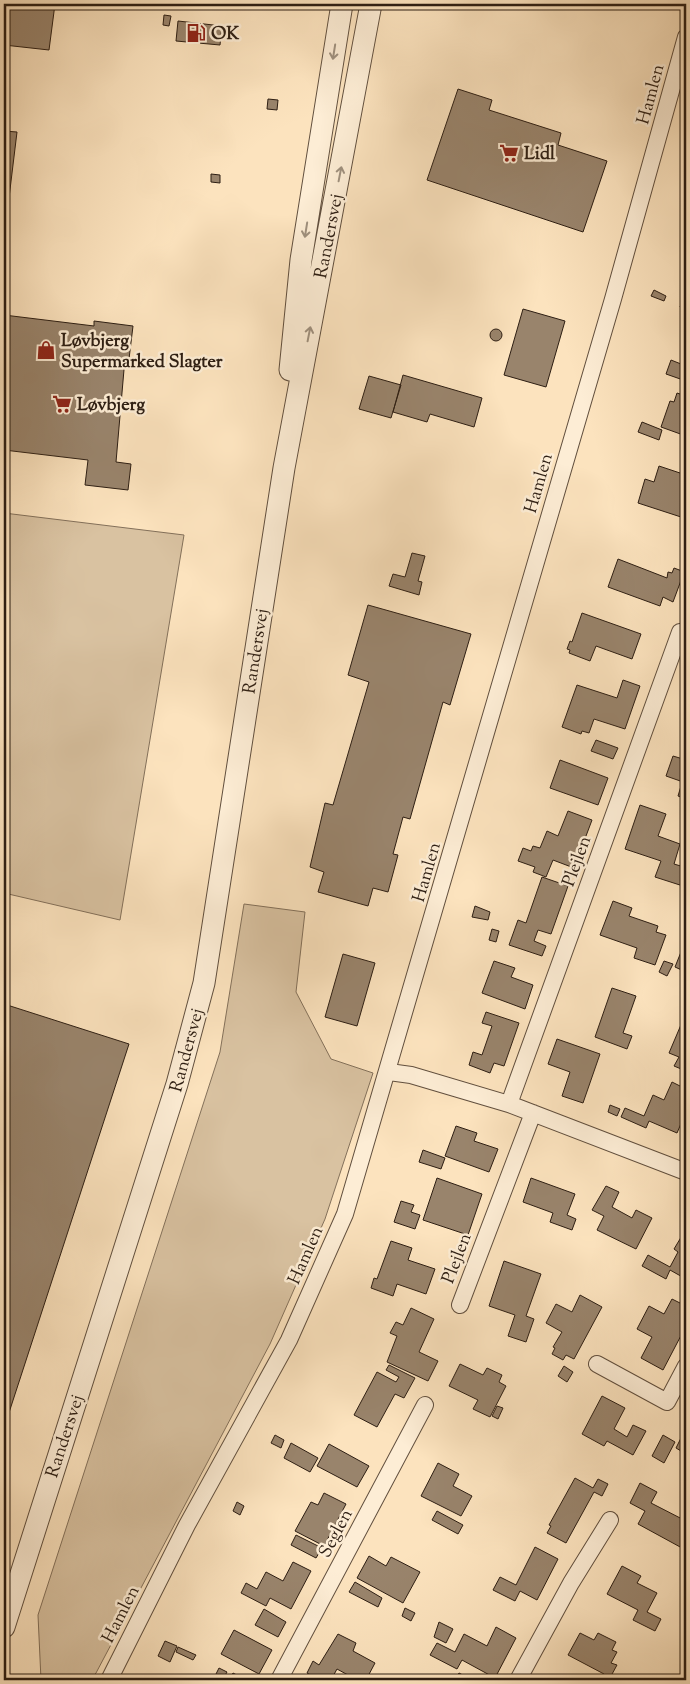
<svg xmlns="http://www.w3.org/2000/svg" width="690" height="1684" font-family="'Sorts Mill Goudy',serif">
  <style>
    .green { fill: #d9c2a1; stroke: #83705a }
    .building { fill: #99846c; stroke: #2d1e13 }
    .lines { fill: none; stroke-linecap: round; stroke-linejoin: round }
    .minor-casing { stroke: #614f3e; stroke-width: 18 }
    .tertiary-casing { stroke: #614f3e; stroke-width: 23 }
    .minor { stroke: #fdedd5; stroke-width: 16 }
    .tertiary { stroke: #fdedd5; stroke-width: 21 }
    .oneway { stroke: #9f907e }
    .labels { text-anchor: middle; stroke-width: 5; stroke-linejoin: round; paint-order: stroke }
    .poi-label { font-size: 18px; font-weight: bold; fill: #2d1e13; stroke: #fdedd5; text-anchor: start }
    .street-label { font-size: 18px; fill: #2d1e13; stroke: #fdedd5 }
  </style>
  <rect width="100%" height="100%" fill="#fce3be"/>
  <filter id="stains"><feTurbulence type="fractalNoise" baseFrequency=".004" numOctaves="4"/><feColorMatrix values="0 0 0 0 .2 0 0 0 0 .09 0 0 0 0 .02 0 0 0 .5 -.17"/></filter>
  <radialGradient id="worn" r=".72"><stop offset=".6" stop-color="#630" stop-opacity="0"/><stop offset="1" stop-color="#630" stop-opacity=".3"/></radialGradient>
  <!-- green -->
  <path class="green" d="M4 513 184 535 120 920 4 893Z
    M244 904 305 912 296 992 331 1059 373 1073 325 1219 270 1344 96 1673 90 1680H41L38 1615 220 1052Z"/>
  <!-- building -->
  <path class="building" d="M4 4H55L49 50 4 45Z
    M164 15 171 16 169 26 163 25Z
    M178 21 222 26 220 45 176 41Z
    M458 89 492 100 489 110 561 133 558 145 607 161 583 232 427 180Z
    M268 99 278 100 277 110 267 109Z
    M4 131 17 132 4 239Z
    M211 174 220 175V183L211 182Z
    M654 290 666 296 664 301 651 296Z
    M684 296 686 297V309L680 307Z
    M523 309 565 321 546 387 504 375Z
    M4 315 94 326V321L133 326 129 359 125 358 116 462 131 464 128 490 85 485 88 460 4 450Z
    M490 335a6 6 0 1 1 12 0a6 6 0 1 1-12 0Z
    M671 360 686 366V381L666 374Z
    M403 375 482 398 474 427 430 414 427 422 393 412Z
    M369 376 401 385 391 418 359 409Z
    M677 393 686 396V436L661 427 670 401 674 402Z
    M642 422 662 430 659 440 638 432Z
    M659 466 686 475V501L681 517 638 503 645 479 654 482Z
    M412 553 425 556 418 581 422 582 419 595 389 586 393 574 405 577Z
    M618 559 667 578 668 572 672 573 674 568 682 571 686 560V567L673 602 663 597 660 606 608 587Z
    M368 605 471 634 450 705 443 702 410 819 403 817 393 854 398 855 388 892 373 888 368 906 318 892 324 872 310 867 325 803 333 805 369 682 348 675Z
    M582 613 641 634 632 659 596 646 590 661 569 653 570 650 567 649 570 641 572 642Z
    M623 680 640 686 625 729 594 719 589 733 582 731 581 734 562 727 577 685 617 698Z
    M596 740 618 748 613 759 591 751Z
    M686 750V783L666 776 673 756 683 759Z
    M560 760 608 778 598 805 550 788Z
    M681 786 686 788V799L678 796Z
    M640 805 666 814 658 836 680 844 674 864 684 867 682 871 686 873 683 886 655 877 661 861 625 849Z
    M568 811 592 820 574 868 553 860 546 877 533 872 535 867 518 861 523 848 531 851 533 846 540 848 547 831 558 836Z
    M542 877 568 886 551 934 538 930 534 941 546 946 542 956 509 945 518 920 526 923Z
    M613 901 632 908 629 916 658 926 656 932 666 935 655 965 634 958 637 948 600 935Z
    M475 906 490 912 488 920 472 917Z
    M492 929 499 931 496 942 489 940Z
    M685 942 686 943V972L675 967Z
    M343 954 375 963 357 1026 325 1017Z
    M494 961 515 968 511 977 533 985 525 1009 482 993Z
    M664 961 673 964 667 976 659 972Z
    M612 988 636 996 623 1033 632 1036 627 1049 595 1037Z
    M4 1004 129 1044 4 1428Z
    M486 1012 519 1023 504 1066 494 1063 490 1073 469 1065 473 1052 482 1055 492 1026 482 1023Z
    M686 1013V1071L674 1066 679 1057 669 1053Z
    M557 1039 600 1054 583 1103 562 1096 570 1072 548 1064Z
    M672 1082 686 1089V1112L677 1133 649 1121 646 1128 621 1117 625 1108 644 1116 653 1095 664 1100Z
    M610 1105 620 1109 617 1116 608 1112Z
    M456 1126 477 1133 474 1141 498 1149 489 1172 445 1156Z
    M423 1150 445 1158 441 1169 419 1162Z
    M437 1178 482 1194 468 1235 423 1220Z
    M531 1178 575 1194 567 1215 576 1219 572 1230 550 1222 553 1213 523 1202Z
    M606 1186 619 1192 612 1207 632 1218 636 1210 652 1218 636 1249 597 1230 604 1216 592 1210Z
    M401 1201 414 1205 411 1212 420 1215 415 1229 394 1222Z
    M683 1234 686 1236V1279L670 1270 666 1279 642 1266 648 1255 670 1267 678 1252 674 1249Z
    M391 1241 412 1248 408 1260 435 1269 426 1294 397 1284 393 1296 371 1288 374 1278 377 1279Z
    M504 1261 541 1274 526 1316 534 1319 526 1342 508 1336 515 1315 489 1306Z
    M580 1295 602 1307 574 1359 566 1355 563 1360 552 1354 555 1348 553 1347 562 1332 546 1323 556 1304 572 1312Z
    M672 1299 686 1306V1326L663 1370 641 1358 652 1337 637 1329 649 1306 664 1314Z
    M411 1308 434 1319 419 1352 438 1361 428 1381 387 1362 397 1336 390 1333 396 1322 403 1325Z
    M460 1364 483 1375 487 1368 502 1375 499 1382 506 1386 490 1417 473 1409 478 1400 449 1386Z
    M389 1365 415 1378 404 1398 395 1394 377 1427 354 1415 377 1372 396 1382 399 1377 386 1370Z
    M564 1366 573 1372 567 1382 558 1376Z
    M602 1396 625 1408 614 1429 627 1437 633 1425 646 1431 633 1455 607 1441 604 1446 582 1434Z
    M497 1406 503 1408 498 1419 492 1416Z
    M686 1428V1454L676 1448Z
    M275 1435 284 1440 281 1448 271 1443Z
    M663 1435 675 1442 664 1463 652 1456Z
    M291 1443 318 1458 310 1472 284 1458Z
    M329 1444 369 1466 357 1487 317 1466Z
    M438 1463 459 1474 453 1486 472 1496 461 1516 421 1496Z
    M575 1478 593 1488 598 1479 608 1484 602 1496 594 1492 566 1543 547 1533 551 1526 549 1525Z
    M640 1483 657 1492 651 1503 686 1521V1540L682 1548 638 1524 645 1511 630 1503Z
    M324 1493 346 1504 324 1546 295 1531 311 1502 318 1505Z
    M237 1502 244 1506 240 1515 233 1511Z
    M437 1511 463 1525 458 1534 432 1520Z
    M296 1535 322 1548 316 1558 291 1545Z
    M535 1547 558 1559 537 1600 520 1591 515 1601 493 1590 500 1577 516 1585Z
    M369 1556 386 1566 391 1557 420 1572 403 1603 357 1578Z
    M293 1562 311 1571 291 1609 270 1598 266 1606 241 1593 246 1583 257 1589 266 1572 283 1581Z
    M622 1566 641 1576 637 1583 657 1593 647 1612 661 1619 655 1631 633 1620 638 1610 607 1594Z
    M355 1582 382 1598 378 1607 349 1592Z
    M405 1608 415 1613 411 1621 402 1616Z
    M264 1609 286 1622 278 1637 255 1625Z
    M439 1622 453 1629 446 1643 434 1637Z
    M496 1627 516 1638 495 1678 462 1660 457 1669 430 1655 437 1643 455 1652 464 1634 487 1646Z
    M234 1630 272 1650 259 1674 221 1654Z
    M580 1633 594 1640 598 1633 616 1642 612 1650 617 1652 611 1663 617 1665 611 1676 619 1680H601L604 1674 568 1655Z
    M338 1634 356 1643 353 1651 375 1663 366 1680H357L337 1669 331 1680H320L307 1673 313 1661 319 1665Z
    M165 1641 177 1646 170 1662 158 1656Z
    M178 1647 196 1655 193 1660 176 1652Z
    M219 1668 227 1672 223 1679 226 1680H200L203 1675 213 1680Z
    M233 1673 246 1680H229Z
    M459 1673 472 1680H458L455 1679Z"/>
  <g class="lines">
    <!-- minor casing -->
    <g class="minor-casing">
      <path id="minor" d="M389 1072 411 1075 509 1104 686 1172
        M509 1104 680 632
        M460 1305 533 1113
        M597 1364 667 1402 686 1366
        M109 1680 187 1525 289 1340 345 1214 613 299 686 37
        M279 1680 425 1405
        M518 1680 571 1583 610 1520"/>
    </g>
    <!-- tertiary casing -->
    <g class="tertiary-casing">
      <path id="tertiary" d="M290 370 301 260 342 4
        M4 1627 177 1084 204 983 284 468 371 4"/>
    </g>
    <!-- minor -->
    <use href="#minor" class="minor"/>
    <!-- tertiary -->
    <use href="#tertiary" class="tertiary"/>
  </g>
  <!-- one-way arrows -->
  <defs><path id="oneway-shaft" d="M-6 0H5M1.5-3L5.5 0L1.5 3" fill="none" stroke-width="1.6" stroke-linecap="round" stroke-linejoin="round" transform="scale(1.25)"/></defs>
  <g class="oneway">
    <use href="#oneway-shaft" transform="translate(334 52) rotate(99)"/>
    <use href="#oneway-shaft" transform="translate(340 174) rotate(-79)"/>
    <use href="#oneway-shaft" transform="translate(306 230) rotate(99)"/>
    <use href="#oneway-shaft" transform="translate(309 334) rotate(-79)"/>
  </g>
  <!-- icons -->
  <defs>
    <g id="fuel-bare" transform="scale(1.5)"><path d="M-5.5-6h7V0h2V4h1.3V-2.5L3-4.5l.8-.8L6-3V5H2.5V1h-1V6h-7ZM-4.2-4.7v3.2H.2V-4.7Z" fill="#8f2418" stroke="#fdedd5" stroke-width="2.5" paint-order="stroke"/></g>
    <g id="supermarket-bare" transform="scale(1.5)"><path d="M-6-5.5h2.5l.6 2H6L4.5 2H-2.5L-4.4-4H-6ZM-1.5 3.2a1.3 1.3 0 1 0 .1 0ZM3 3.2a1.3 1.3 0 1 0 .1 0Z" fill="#8f2418" stroke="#fdedd5" stroke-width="2.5" paint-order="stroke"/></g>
    <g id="shop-bare" transform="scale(1.5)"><path d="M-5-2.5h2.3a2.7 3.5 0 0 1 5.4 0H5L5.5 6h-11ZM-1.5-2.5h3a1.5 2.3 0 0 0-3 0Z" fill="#8f2418" stroke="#fdedd5" stroke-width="2.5" paint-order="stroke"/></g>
  </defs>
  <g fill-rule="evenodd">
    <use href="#fuel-bare" x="196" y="33"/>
    <use href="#supermarket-bare" x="509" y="153"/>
    <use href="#shop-bare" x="46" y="350"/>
    <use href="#supermarket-bare" x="62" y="404"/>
  </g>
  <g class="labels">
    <!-- poi labels -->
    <g class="poi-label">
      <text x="211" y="39">OK</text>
      <text x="524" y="159">Lidl</text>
      <text x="61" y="346">Løvbjerg<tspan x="61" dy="21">Supermarked Slagter</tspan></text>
      <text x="77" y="410">Løvbjerg</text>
    </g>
    <!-- street labels -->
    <g class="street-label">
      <text transform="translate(650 94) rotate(-75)" y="6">Hamlen</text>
      <text transform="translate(328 236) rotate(-79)" y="6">Randersvej</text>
      <text transform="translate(538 483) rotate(-74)" y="6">Hamlen</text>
      <text transform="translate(255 651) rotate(-81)" y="6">Randersvej</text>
      <text transform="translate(576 861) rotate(-70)" y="6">Plejlen</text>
      <text transform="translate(426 872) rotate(-74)" y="6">Hamlen</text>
      <text transform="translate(186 1050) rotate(-75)" y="6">Randersvej</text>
      <text transform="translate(305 1255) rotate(-66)" y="6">Hamlen</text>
      <text transform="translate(456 1258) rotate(-69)" y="6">Plejlen</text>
      <text transform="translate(64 1436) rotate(-72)" y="6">Randersvej</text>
      <text transform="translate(335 1533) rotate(-62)" y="6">Seglen</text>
      <text transform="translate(120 1614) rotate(-63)" y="6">Hamlen</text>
    </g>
  </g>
  <!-- margin -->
  <rect width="690" height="1684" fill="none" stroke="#fce3be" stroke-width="20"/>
  <rect x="5" y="5" width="680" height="1674" fill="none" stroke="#2d1e13" stroke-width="2.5"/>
  <rect x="10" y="10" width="670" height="1664" fill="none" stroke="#2d1e13"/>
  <rect width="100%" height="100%" filter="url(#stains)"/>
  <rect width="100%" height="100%" fill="url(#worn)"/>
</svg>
